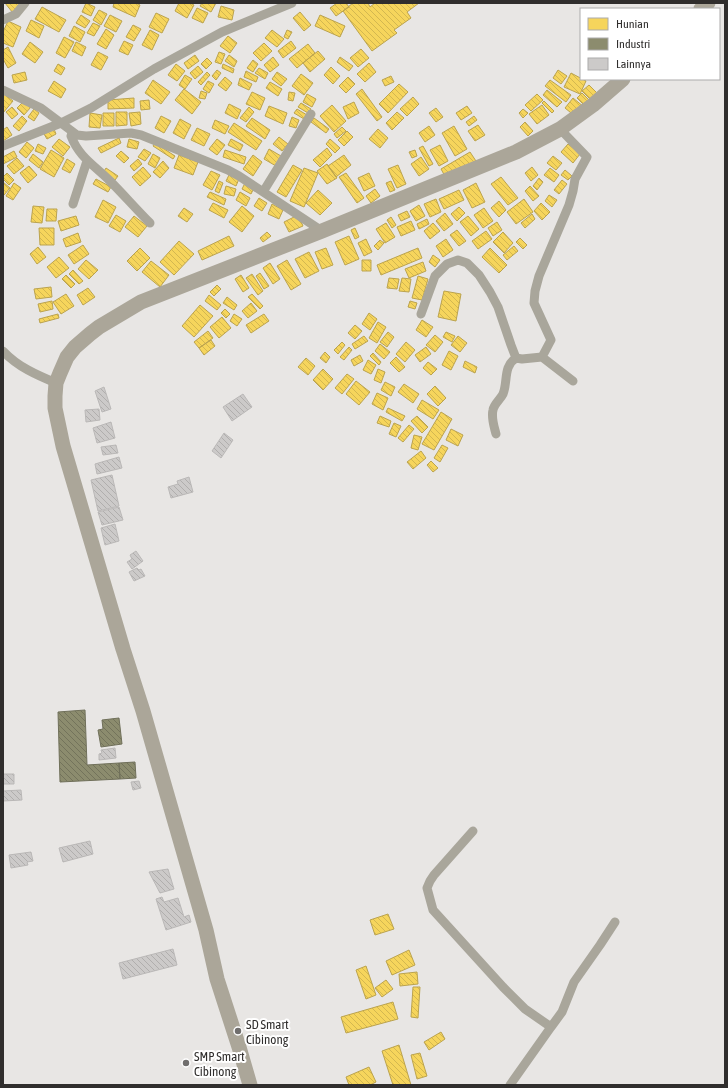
<svg xmlns="http://www.w3.org/2000/svg" width="728" height="1088" font-family="'Asap Condensed',sans-serif">
  <style>
    .homes { fill: url(#homes-back-hatch); stroke: #bba34e }
    .industry { fill: url(#industry-back-hatch); stroke: #70705a }
    .building { fill: url(#building-back-hatch); stroke: #bab8b7 }
    .lines { fill: none; stroke-linecap: round; stroke-linejoin: round }
    .minor { stroke: #a9a69b; stroke-width: 9 }
    .primary { stroke: #aba699; stroke-width: 15 }
    .poi-dot { fill: #706e6d; stroke: #fff; stroke-width: 1.5 }
    .labels { text-anchor: middle; stroke-width: 4; stroke-linejoin: round; paint-order: stroke }
    .poi-label { font-size: 13px; fill: #302e2d; stroke: #fff; text-anchor: start }
  </style>
  <defs>
    <pattern id="homes-back-hatch" width="6" height="6" patternUnits="userSpaceOnUse"><rect width="6" height="6" fill="#f6d55c"/><path d="M-1 5l2 2M0 0l6 6M5-1l2 2" fill="none" stroke="#d3b750"/></pattern>
    <pattern id="industry-back-hatch" width="6" height="6" patternUnits="userSpaceOnUse"><rect width="6" height="6" fill="#8c8c6e"/><path d="M-1 5l2 2M0 0l6 6M5-1l2 2" fill="none" stroke="#73735b"/></pattern>
    <pattern id="building-back-hatch" width="6" height="6" patternUnits="userSpaceOnUse"><rect width="6" height="6" fill="#cccac9"/><path d="M-1 5l2 2M0 0l6 6M5-1l2 2" fill="none" stroke="#b0aead"/></pattern>
  </defs>
  <rect width="100%" height="100%" fill="#e8e6e4"/>
  <!-- homes -->
  <path class="homes" d="M5 3H18L20 6 13 13Z
    M86 3 95 7 91 16 82 12Z
    M114 3H136L140 5 135 17 113 7Z
    M179 3H190L194 5 187 18 175 11Z
    M202 3H216L211 12 200 6Z
    M337 3H346L349 7 336 16 330 8Z
    M353 3H368L370 7 375 3H419L407 12 411 18 394 30 397 33 372 51 343 11Z
    M221 6 234 10 232 20 218 17Z
    M42 7 66 20 59 32 35 19Z
    M197 8 208 13 203 23 192 18Z
    M99 10 107 14 101 25 93 20Z
    M300 12 311 25 304 31 293 18Z
    M156 13 169 19 162 33 149 27Z
    M81 15 90 21 85 28 76 23Z
    M110 15 122 21 116 32 104 26Z
    M320 15 345 26 340 37 315 26Z
    M31 20 44 26 39 38 26 31Z
    M8 21 21 27 13 47 3 43V32Z
    M93 23 100 26 94 36 87 33Z
    M133 25 141 29 134 41 126 37Z
    M74 26 85 32 80 42 69 36Z
    M106 29 114 35 106 49 97 44Z
    M150 30 159 35 152 50 142 45Z
    M272 30 284 39 277 47 265 38Z
    M287 30 292 32 288 39 284 37Z
    M228 36 237 43 230 53 220 46Z
    M64 37 74 42 65 58 56 53Z
    M124 41 133 45 128 55 119 51Z
    M291 41 296 48 283 58 278 51Z
    M30 42 43 52 35 63 22 54Z
    M76 42 86 47 82 56 72 51Z
    M264 43 272 51 261 61 253 53Z
    M308 44 315 53 297 68 289 59Z
    M8 47 16 63 8 68 3 59V50Z
    M361 49 369 58 358 67 350 58Z
    M318 51 325 59 310 72 303 63Z
    M98 52 108 57 101 70 91 65Z
    M219 52 225 54 221 64 215 62Z
    M195 55 199 61 188 69 184 63Z
    M229 55 237 61 234 67 225 61Z
    M273 57 279 65 270 72 264 65Z
    M340 57 353 66 349 71 337 62Z
    M207 58 212 63 206 69 201 64Z
    M253 60 258 64 253 72 247 68Z
    M369 63 376 72 365 82 357 74Z
    M58 64 65 68 61 75 54 71Z
    M176 64 185 71 177 81 168 75Z
    M223 64 234 69 233 73 222 68Z
    M198 66 203 72 195 79 190 73Z
    M331 67 340 76 333 84 324 75Z
    M259 68 268 73 265 79 255 73Z
    M217 70 221 73 216 80 212 76Z
    M558 70 567 76 561 84 553 78Z
    M246 71 258 77 256 82 244 77Z
    M25 72 27 80 14 83 12 75Z
    M207 72 210 75 201 85 198 82Z
    M277 72 287 79 281 86 272 79Z
    M571 73 586 81 580 94 564 87Z
    M301 74 313 83 304 95 292 86Z
    M185 75 192 79 185 89 179 85Z
    M391 76 394 82 385 86 382 80Z
    M225 77 232 83 226 91 218 85Z
    M348 77 355 84 346 93 339 86Z
    M240 78 252 84 249 90 238 85Z
    M153 80 170 92 161 104 145 93Z
    M550 80 571 95 566 102 545 86Z
    M54 81 66 89 61 98 48 91Z
    M208 81 214 84 209 93 203 89Z
    M270 82 282 89 278 96 266 88Z
    M399 84 408 92 388 113 379 104Z
    M589 85 598 94 592 101 582 91Z
    M184 89 201 102 192 114 175 100Z
    M362 89 382 117 377 121 356 94Z
    M547 90 562 102 557 107 543 95Z
    M201 91 207 93 205 99 199 98Z
    M252 92 265 98 260 110 246 104Z
    M289 92 295 93 293 101 288 100Z
    M3 93 13 101 3 113Z
    M582 93 591 102 586 107 577 98Z
    M307 94 316 99 312 107 303 102Z
    M537 94 543 100 531 111 525 105Z
    M413 97 419 104 407 116 400 109Z
    M134 98V108L108 109V100Z
    M573 98 584 107 576 117 565 108Z
    M149 100 150 109 141 110 140 101Z
    M24 101 31 107 24 115 17 108Z
    M544 101 554 111 552 113 542 103Z
    M354 102 359 113 348 119 343 107Z
    M301 103 311 109 308 113 298 107Z
    M229 104 241 110 237 119 225 113Z
    M332 105 346 121 334 132 320 116Z
    M542 105 549 115 537 124 529 114Z
    M269 106 287 113 283 124 265 116Z
    M467 106 472 113 461 120 456 113Z
    M12 107 18 114 12 119 6 112Z
    M249 107 254 112 246 122 240 118Z
    M436 108 443 117 436 122 429 113Z
    M34 109 39 113 34 121 28 117Z
    M297 109 307 115 304 119 294 113Z
    M523 109 528 113 523 118 519 113Z
    M116 112H127V125L116 126Z
    M140 112 141 124 131 126 129 113Z
    M397 112 404 118 392 130 386 123Z
    M90 113 102 115 100 128 89 127Z
    M103 113H114V126H103Z
    M22 116 27 121 19 131 13 126Z
    M161 116 171 121 164 133 155 128Z
    M474 116 477 120 469 126 466 122Z
    M292 117 299 120 296 128 289 126Z
    M252 118 270 130 265 139 246 126Z
    M314 118 329 129 326 133 311 122Z
    M180 119 191 125 184 139 173 133Z
    M215 120 229 126 225 134 212 128Z
    M525 122 533 131 528 136 520 127Z
    M234 123 262 141 256 150 228 132Z
    M478 125 485 135 475 141 468 131Z
    M429 126 435 135 425 142 419 133Z
    M454 126 467 149 455 156 442 133Z
    M7 127 12 135 3 141V130Z
    M342 127 346 131 337 138 334 134Z
    M197 128 210 134 204 146 191 140Z
    M54 129 56 134 47 139 44 134Z
    M378 129 388 138 380 148 369 139Z
    M347 131 353 137 344 146 338 140Z
    M279 137 288 144 282 151 273 144Z
    M119 138 121 143 101 153 98 148Z
    M59 139 70 147 63 156 52 147Z
    M129 139 139 142 137 149 127 147Z
    M217 139 225 145 217 155 209 149Z
    M231 139 243 145 240 151 228 145Z
    M330 139 340 148 335 153 326 144Z
    M27 142 34 148 26 158 19 152Z
    M155 143 175 156 173 159 153 146Z
    M38 144 46 148 43 154 35 151Z
    M568 144 580 154 573 163 561 152Z
    M440 145 448 161 439 166 430 150Z
    M423 146 433 164 429 166 419 148Z
    M327 148 332 155 320 167 313 160Z
    M144 149 151 153 145 161 138 157Z
    M269 149 281 156 276 166 264 159Z
    M51 150 64 158 54 177 40 169Z
    M225 150 246 157 244 164 223 157Z
    M415 150 417 156 412 158 409 152Z
    M14 151 17 157 3 164V157Z
    M121 151 129 158 124 163 116 156Z
    M470 152 476 161 446 178 441 169Z
    M33 154 43 162 39 168 29 160Z
    M153 154 160 158 155 168 148 164Z
    M179 155 198 162 193 175 174 168Z
    M253 155 262 162 253 176 243 169Z
    M344 155 351 165 336 177 328 166Z
    M553 156 562 163 556 170 547 163Z
    M421 157 429 169 419 176 411 164Z
    M17 158 24 166 14 174 7 166Z
    M67 159 75 164 70 173 62 169Z
    M138 159 142 164 134 171 130 166Z
    M163 161 169 168 160 178 153 172Z
    M327 164 337 178 327 184 317 171Z
    M293 165 302 170 286 197 277 192Z
    M398 165 406 184 397 188 388 169Z
    M29 166 37 175 28 183 20 173Z
    M143 167 151 176 140 186 132 177Z
    M532 167 538 175 531 181 525 173Z
    M106 168 118 176 115 180 103 173Z
    M304 168 318 173 304 207 290 201Z
    M550 168 559 175 554 182 544 175Z
    M565 170 572 176 568 180 561 175Z
    M211 171 220 175 212 190 203 185Z
    M7 173 14 180 9 185 3 179V177Z
    M346 173 364 198 357 203 339 177Z
    M369 173 375 186 364 191 358 178Z
    M229 175 239 179 236 186 226 181Z
    M501 177 518 198 508 205 491 184Z
    M539 178 543 182 537 190 533 186Z
    M96 179 111 187 108 192 93 184Z
    M562 180 567 184 559 194 554 190Z
    M219 181 223 183 219 193 215 191Z
    M391 181 395 190 390 192 386 183Z
    M3 182 10 188 4 195 3 194Z
    M14 183 21 188 13 200 6 196Z
    M245 183 254 188 251 194 242 189Z
    M476 183 485 202 472 208 463 190Z
    M226 186 236 189 234 196 224 194Z
    M530 186 539 196 533 201 525 191Z
    M375 189 380 196 371 203 366 196Z
    M318 190 332 203 320 215 306 203Z
    M459 190 464 200 444 209 439 199Z
    M210 192 226 199 224 205 207 197Z
    M240 192 250 198 246 206 236 200Z
    M549 195 557 200 552 207 545 201Z
    M259 198 267 203 262 211 254 206Z
    M436 199 441 212 430 217 424 204Z
    M524 199 533 212 516 224 507 212Z
    M103 200 116 207 108 223 95 217Z
    M499 201 506 210 499 217 491 208Z
    M213 203 228 210 224 218 209 210Z
    M541 203 550 212 542 220 534 211Z
    M272 204 283 210 279 219 268 214Z
    M419 205 425 216 416 221 410 211Z
    M33 206 44 207 42 223 31 222Z
    M242 206 254 216 242 232 229 222Z
    M459 207 465 213 457 221 451 214Z
    M184 208 193 214 187 222 178 216Z
    M484 208 493 221 483 228 474 215Z
    M47 209H57L56 221H46Z
    M407 211 410 217 401 221 398 215Z
    M445 213 453 224 444 231 436 221Z
    M532 214 535 219 525 228 521 223Z
    M116 215 126 221 120 232 109 226Z
    M298 215 303 226 289 232 284 222Z
    M76 216 79 225 61 231 58 221Z
    M134 216 147 226 138 237 125 227Z
    M468 216 479 229 471 236 460 222Z
    M391 217 396 225 392 228 387 220Z
    M427 219 429 224 419 229 417 224Z
    M411 221 415 230 401 236 397 227Z
    M497 222 502 230 493 236 488 228Z
    M386 223 395 237 385 243 376 229Z
    M433 223 440 231 430 239 424 231Z
    M39 228H54V245H40Z
    M355 228 359 237 355 239 351 230Z
    M457 230 466 241 459 246 450 235Z
    M486 231 492 239 478 249 472 241Z
    M267 232 271 236 263 242 260 238Z
    M503 232 513 243 504 253 493 242Z
    M78 233 81 242 66 247 63 239Z
    M229 236 234 246 202 260 198 251Z
    M349 236 359 259 345 265 335 242Z
    M520 238 527 245 523 249 516 242Z
    M366 239 372 252 364 256 358 243Z
    M446 239 453 250 443 257 436 246Z
    M380 240 384 243 378 250 374 246Z
    M179 241 194 254 174 275 160 262Z
    M83 245 89 254 74 264 68 255Z
    M514 246 518 251 507 260 503 255Z
    M38 247 46 257 37 264 30 254Z
    M140 248 150 258 137 271 127 261Z
    M326 248 333 265 322 269 315 252Z
    M418 248 422 258 381 275 377 265Z
    M490 248 507 265 499 273 482 257Z
    M309 252 319 271 305 278 295 259Z
    M433 255 440 260 435 267 429 262Z
    M59 257 69 268 56 278 47 267Z
    M86 260 98 270 89 279 78 269Z
    M287 260 301 284 291 290 277 266Z
    M362 260H371V271H362Z
    M151 261 169 275 160 287 142 272Z
    M423 262 426 271 409 278 405 269Z
    M270 263 280 279 273 284 263 268Z
    M73 270 83 281 79 284 69 274Z
    M260 273 269 286 264 289 256 276Z
    M252 274 263 291 258 295 246 278Z
    M66 275 75 284 71 288 62 279Z
    M241 275 249 288 243 292 235 279Z
    M418 276 428 279 422 300 412 298Z
    M389 278 399 279 397 289 387 288Z
    M402 278 411 279 409 292 399 291Z
    M217 285 221 289 214 296 210 292Z
    M51 287 52 297 36 299 34 289Z
    M88 288 95 297 83 305 77 295Z
    M444 291 461 294 456 321 438 317Z
    M66 294 74 306 61 314 53 302Z
    M252 294 263 306 260 309 248 297Z
    M209 295 221 305 217 310 205 301Z
    M227 297 237 305 234 310 223 303Z
    M52 301 53 309 40 312 38 304Z
    M410 301 417 303 415 309 408 307Z
    M251 303 257 311 248 318 242 311Z
    M200 305 213 316 194 337 182 326Z
    M225 309 230 314 226 318 221 313Z
    M369 313 377 319 370 330 362 324Z
    M58 314 59 318 40 323 39 319Z
    M234 314 242 319 237 326 230 321Z
    M264 314 269 321 251 333 246 325Z
    M222 317 231 328 219 338 210 327Z
    M422 320 433 327 426 337 416 330Z
    M378 322 386 327 377 343 369 338Z
    M355 325 362 331 355 339 348 333Z
    M208 331 213 338 199 348 194 342Z
    M388 332 394 337 387 347 380 342Z
    M446 332 455 336 452 342 443 337Z
    M435 335 443 342 435 352 426 345Z
    M364 336 368 341 355 349 352 344Z
    M458 336 467 343 460 352 451 345Z
    M211 340 215 346 204 355 199 348Z
    M342 342 345 345 338 354 334 350Z
    M406 342 415 350 405 362 396 354Z
    M380 344 390 352 384 359 375 351Z
    M349 347 352 350 344 360 340 357Z
    M426 347 431 354 420 362 415 355Z
    M449 351 458 356 451 370 442 365Z
    M325 352 330 357 326 363 320 358Z
    M373 353 381 362 379 365 370 356Z
    M360 355 363 361 354 366 351 360Z
    M396 357 405 367 399 372 390 363Z
    M306 358 315 366 308 375 298 367Z
    M368 360 376 365 371 374 363 370Z
    M465 361 477 367 475 373 463 367Z
    M428 362 437 369 431 375 423 368Z
    M323 369 333 379 323 390 313 380Z
    M378 369 385 372 381 383 374 380Z
    M347 374 354 379 342 394 335 388Z
    M356 381 370 392 359 405 346 394Z
    M385 382 395 387 391 396 381 390Z
    M404 384 419 394 413 403 398 392Z
    M435 386 446 398 438 406 427 394Z
    M377 393 388 398 383 410 372 404Z
    M422 400 439 410 433 419 417 409Z
    M388 408 405 416 402 421 386 412Z
    M441 412 452 419 434 450 422 444Z
    M380 416 391 421 389 427 377 423Z
    M417 416 428 427 422 433 411 421Z
    M394 423 401 426 396 437 389 434Z
    M409 425 414 429 403 442 398 438Z
    M451 429 463 435 458 446 446 440Z
    M414 435 422 437 418 450 411 448Z
    M442 445 448 448 440 462 434 458Z
    M421 451 426 458 413 469 407 462Z
    M431 461 438 468 433 472 427 465Z
    M388 914 394 929 375 935 370 920Z
    M409 950 415 965 392 975 386 961Z
    M366 966 376 995 366 999 356 970Z
    M417 972 418 984 400 986 399 974Z
    M386 980 393 989 382 997 375 988Z
    M413 987H420L418 1018 411 1017Z
    M393 1002 398 1019 346 1033 341 1017Z
    M441 1032 445 1039 429 1050 424 1042Z
    M399 1045 411 1085H393L382 1051Z
    M420 1053 427 1076 417 1079 411 1055Z
    M369 1067 376 1082 370 1085H349L346 1077Z"/>
  <!-- industry -->
  <path class="industry" d="M85 710 87 765 119 763 120 779 60 782 58 712Z
    M119 718 122 744 101 747 98 730 103 729 102 720Z
    M135 762 136 778 120 779 119 763Z"/>
  <!-- building -->
  <path class="building" d="M104 387 111 409 102 412 95 391Z
    M243 394 252 407 232 421 223 407Z
    M99 409 100 420 86 422 85 410Z
    M111 422 115 438 97 443 93 428Z
    M224 433 233 440 221 458 212 451Z
    M116 445 118 453 103 455 101 447Z
    M119 457 122 468 97 474 95 464Z
    M112 475 119 506 98 511 91 480Z
    M189 477 193 492 171 498 168 487 178 484 177 481Z
    M119 507 123 520 102 525 98 512Z
    M115 524 119 541 105 545 101 528Z
    M136 551 143 561 132 569 127 562 132 559 130 555Z
    M137 568 139 570 141 569 145 576 134 581 129 572Z
    M115 748 116 758 99 760V754L102 753 101 750Z
    M3 774H14V784H3Z
    M139 781 141 788 133 790 131 782Z
    M21 790 22 800 3 801V791Z
    M90 841 93 854 63 862 59 848Z
    M31 852 33 861 27 862 28 865 11 868 9 855Z
    M168 869 174 889 160 893 149 872Z
    M162 897 164 902 178 898 184 917 189 915 191 922 166 930 156 899Z
    M173 949 177 965 123 979 119 963Z"/>
  <g class="lines">
    <!-- minor -->
    <path class="minor" d="M3 20 16 14 25 3
      M3 90 41 108 77 135 86 136 131 133 141 135 228 170 239 176 322 231
      M560 129 587 157 575 179 573 191 569 205 539 276 535 291 534 303 551 340 542 357 573 381
      M72 132 71 136C79 157 94 165 109 180 123 194 136 209 150 223
      M3 146 61 123 91 108 154 69 222 32 292 3
      M263 192 311 114
      M73 204 87 161
      M421 314 435 276 447 264 458 260 467 263 479 275 490 292 498 307 511 345 516 358 522 359 542 357
      M3 351C18 367 37 375 56 383
      M496 434C494 426 491 418 493 410 494 404 500 400 503 394 508 382 503 366 516 358
      M473 831 434 875 430 881 427 888 433 910 503 987 525 1009 551 1027 510 1085
      M551 1027 562 1012 574 982 600 945 615 922"/>
    <!-- primary -->
    <path class="primary" d="M701 9 708 3
      M250 1085 239 1047 217 979 206 930 143 711 123 649 63 446 55 408V396L56 383 60 373 67 357 75 347 90 334 99 327 141 302 322 231 516 152 560 129 593 105 623 79"/>
  </g>
  <!-- markers -->
  <g class="poi-dot">
    <circle cx="238" cy="1031" r="4"/>
    <circle cx="186" cy="1063" r="4"/>
  </g>
  <g class="labels">
    <!-- poi labels -->
    <g class="poi-label">
      <text x="246" y="1029">SD Smart<tspan x="246" dy="15">Cibinong</tspan></text>
      <text x="194" y="1061">SMP Smart<tspan x="194" dy="15">Cibinong</tspan></text>
    </g>
  </g>
  <!-- border -->
  <rect width="728" height="1088" fill="none" stroke="#302e2d" stroke-width="8"/>
  <!-- legend -->
  <rect x="580" y="8" width="140" height="72" fill="#ffffff" stroke="#acabab"/>
  <rect x="588" y="18" width="20" height="12" fill="#f6d55c" stroke="#acabab"/>
  <text x="616" y="28" font-size="12" fill="#302e2d">Hunian</text>
  <rect x="588" y="38" width="20" height="12" fill="#8c8c6e" stroke="#acabab"/>
  <text x="616" y="48" font-size="12" fill="#302e2d">Industri</text>
  <rect x="588" y="58" width="20" height="12" fill="#cccac9" stroke="#acabab"/>
  <text x="616" y="68" font-size="12" fill="#302e2d">Lainnya</text>
</svg>
